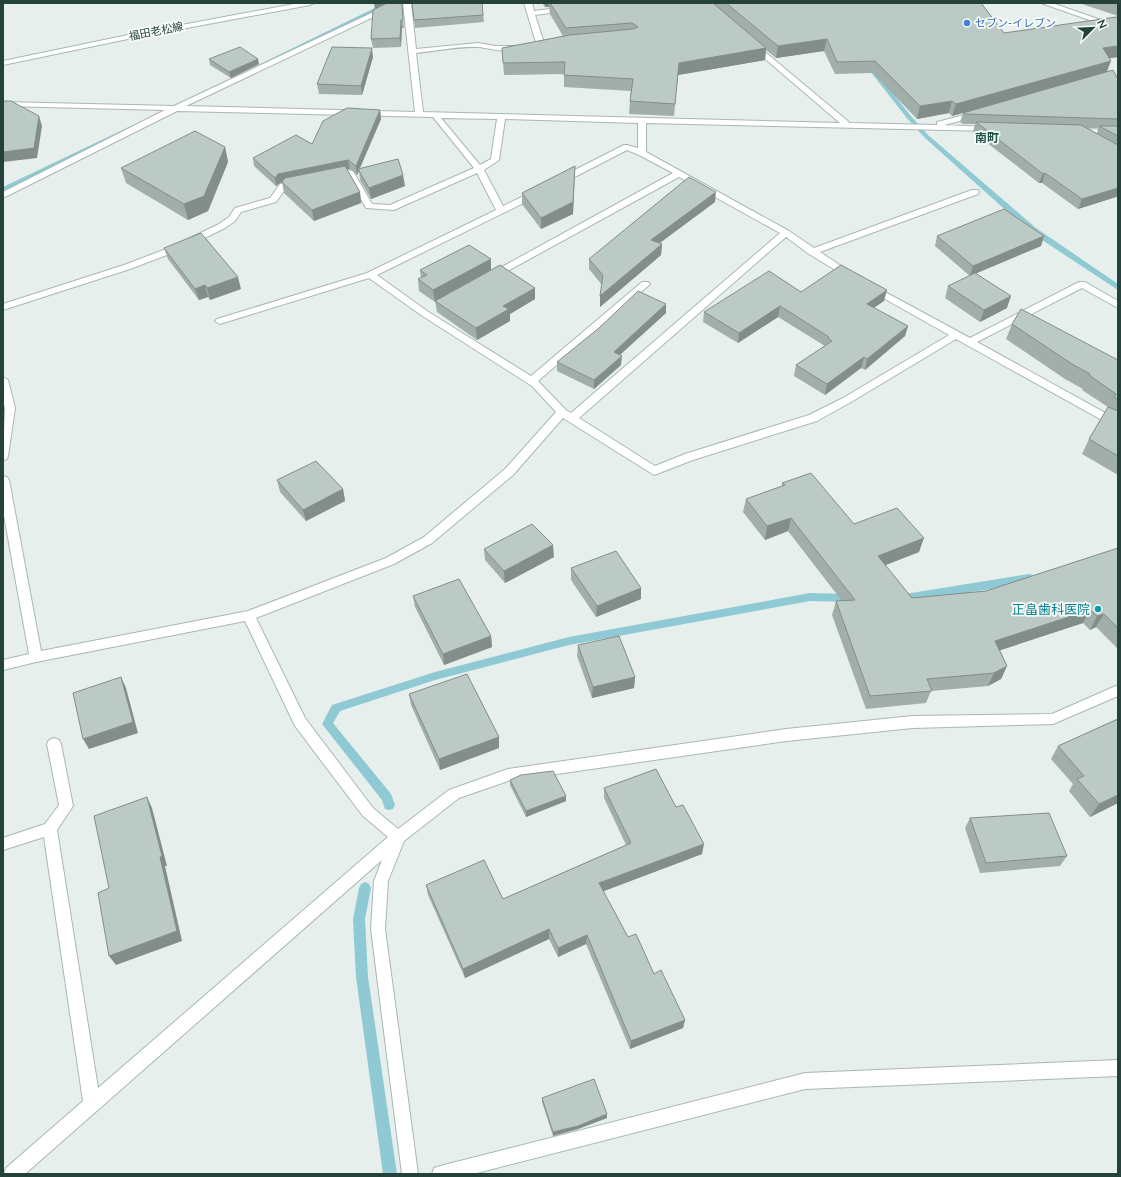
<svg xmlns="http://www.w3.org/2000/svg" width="1121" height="1177" font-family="Lato,'Noto Sans JP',sans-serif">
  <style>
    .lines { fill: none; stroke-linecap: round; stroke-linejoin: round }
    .stream { fill: #8ec9d4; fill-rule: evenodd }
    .minor-casing { stroke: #a8b8b2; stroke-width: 2 }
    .tertiary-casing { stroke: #a8b8b2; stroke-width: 2 }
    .secondary-casing { stroke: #a4bbb3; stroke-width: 2 }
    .minor { fill: #fff; fill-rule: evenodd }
    .tertiary { fill: #fff; fill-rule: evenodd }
    .secondary { fill: #fff; fill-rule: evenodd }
    .wall { fill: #a1aea9; fill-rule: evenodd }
    .shaded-wall { fill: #838d89 }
    .building { fill: #bbcac4; stroke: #838d89 }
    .shop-dot { fill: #3f7fe0; stroke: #f7fbf9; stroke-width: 1.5 }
    .culture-dot { fill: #0f9aa8; stroke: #f7fbf9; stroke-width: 1.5 }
    .labels { text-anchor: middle; stroke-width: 3.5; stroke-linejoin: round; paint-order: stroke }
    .far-shop-label { font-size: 11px; fill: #366cbe; stroke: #f7fbf9; text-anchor: start }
    .far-street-label { font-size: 11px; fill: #24423a; stroke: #f7fbf9 }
    .far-neighbourhood-label { font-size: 12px; font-weight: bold; fill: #1f5548; stroke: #f7fbf9 }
    .culture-label { font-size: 13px; fill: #0d838f; stroke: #f7fbf9; text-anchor: end }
  </style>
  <rect width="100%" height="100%" fill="#e6efeb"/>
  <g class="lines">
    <!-- stream -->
    <path class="stream" d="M385 3H393L257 69 252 68Z
      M870 69H874L910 115 928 135 1036 228 1118 284V290L1030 232 924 137 906 117 870 71Z
      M131 126 133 127V129L3 192V187Z
      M1029 574 1033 575 1034 578 1033 581 1017 585 899 603 895 602 894 599 895 596 899 595Z
      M810 593 851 594 855 595 856 598 855 601 851 602 810 601 569 645 435 680 340 711 333 723 391 794 395 805 393 809 389 810 385 809 382 800 322 724 332 705 435 672 569 637Z
      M365 882 369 884 371 888 365 919 368 977 397 1174H383L356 977 353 919 359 888 361 884Z"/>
    <!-- minor casing -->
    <g class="minor-casing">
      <path id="minor" d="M393 3H403L186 106 415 112 403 3H411L416 49 478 43 495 46H517L521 48C512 55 489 48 478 47 459 46 436 51 416 53L423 112 840 123 750 46V42H753L850 123 937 125V122L976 112H979V116L944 125 989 127 993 129 989 131 646 123V152L789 231 814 248 972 190H978L979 192 978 194 820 252 853 274 855 276 850 279 809 254 786 237 579 418 655 466 685 454 809 415 843 398 949 335 869 290 867 288 872 285 970 338 1079 282H1085L1118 301V308L1082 288 977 342 1118 420V429L956 339 851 402 817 421 693 460 654 475 563 418 513 475 432 543 394 564 256 618 305 718 373 808 398 829 449 790 508 769 786 729 913 716 1052 714 1118 685V696L1053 724 913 728 786 741 508 781 459 798 404 841 388 881 385 929 418 1174H402L371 929 374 881 382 860 25 1174H4L6 1168 83 1101 44 837 3 850V838L45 824 59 805 47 744 49 740 54 738 59 740 61 744 73 806 57 830 98 1088 388 837 363 816 295 726 245 621 36 662 3 670V660L29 654 3 510V476L7 477 9 480 41 651 248 611 386 558 424 537 505 469 556 412 532 386 421 315 369 278 223 323 220 324 215 321 217 319 367 273 496 210 477 173 394 210 366 208 348 176 333 180 329 177C334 173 346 170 353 171L372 204 390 205 474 168 433 117 177 111 3 198V192L165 110 3 106V102L174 106ZM441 118 497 119 491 159 480 165ZM505 119 638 123V148L627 145H624L557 179 556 181 557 183H563L627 150 639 155 673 173 489 274 487 276 489 278H495L679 177 780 233 571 413 566 410 538 381 648 286 650 284 648 282H642L531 376 427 311 377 275 540 195 541 193 540 191H534L503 206 484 170 499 160Z
        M524 3H532L534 11 566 7 570 9 566 11 535 15 545 46 544 48H541L537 46Z
        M1075 129 1118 130V134L1078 133 1074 131Z
        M297 181 301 184 300 186 286 188 276 202 241 212 235 221 225 228 180 250 130 269 3 310V304L124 265 174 246 219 224 229 217 235 208 270 198 280 184Z
        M3 377 8 380 15 408 8 456 7 459 3 460 5 408 3 401Z
        M1118 1060V1076L805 1089 473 1174H432L434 1168 440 1166 805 1073Z"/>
    </g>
    <!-- tertiary casing -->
    <g class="tertiary-casing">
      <path id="tertiary" d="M1041 3H1052L1118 26V30Z"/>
    </g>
    <!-- secondary casing -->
    <g class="secondary-casing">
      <path id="secondary" d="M299 3H314L310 5 123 40 3 65V61L123 36Z"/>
    </g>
    <!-- minor -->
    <use href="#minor" class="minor"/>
    <!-- tertiary -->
    <use href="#tertiary" class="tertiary"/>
    <!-- secondary -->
    <use href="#secondary" class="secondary"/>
  </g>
  <!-- wall -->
  <path class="wall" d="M402 3 404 28H402L401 47 373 48 371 39 375 9Z
    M412 3H482L484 22 415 28Z
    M542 3H981L1004 33 1118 18V57L1109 58 1107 72 1118 79V199L1116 197 1078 209 1042 183H1039L973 132 975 124H963L960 122 963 113 952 116 949 113 917 119 873 73 835 74 824 51 776 58 766 50 765 60 678 75 674 116 629 114 630 101 631 91 564 87V74L504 75 502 48 563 36 550 14 549 7H545ZM1087 128H1098L1097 133Z
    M1079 3H1118V16Z
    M373 57 362 95 319 94 317 84Z
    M209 59 259 64 231 78 210 65Z
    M380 110 381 119 360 168 405 186 371 199 360 180 359 171 357 175 350 169H346L360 192 361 203 314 221 284 193 282 182 280 183 276 186 254 166 253 158 312 144Z
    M225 147 228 162 208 211 188 220 126 183 121 168Z
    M575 166 573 214 541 229 522 204V193Z
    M715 202 660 243 662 244 661 255 600 307V296L602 285 589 269V259Z
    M937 236H1044L1041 246 976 273 1007 308 980 322 945 298 948 286 970 276 935 246Z
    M164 248 241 289 210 300 208 297 199 300 168 259Z
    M420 270H491L535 299 510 314V321L477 340 437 312 435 301V302L419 291 418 279 421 278Z
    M801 292 884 301 874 308 908 326 905 336 865 370 861 368 825 395 794 376 796 365 825 346 778 317 738 343 703 322 704 312Z
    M666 304V313L620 355 621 365 594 389 557 371V362Z
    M1012 324 1118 360V475L1082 454 1089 439 1108 407 1082 390 1083 389 1065 379 1006 339Z
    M277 480 343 489 345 501 306 521 280 492Z
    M782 483 854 524 919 552 885 565 912 598 986 591 1118 548V649L1096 627 1090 630 1083 623 1000 650 1007 666 1001 679 988 686 931 691 926 703 866 709 832 615 836 601H842L788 531 765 540 743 512 746 499 782 486Z
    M484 549 554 557 505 583 485 560Z
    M571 568 641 599 596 617 571 580Z
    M413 596 491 636 492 647 444 665 415 607Z
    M578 645 635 677 634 688 592 698 577 656Z
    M409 694 499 737V748L440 770 411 705Z
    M1118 718V803L1090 817 1069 791 1073 784 1051 759 1058 746 1117 719Z
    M510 780 566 796V801L526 817 510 785Z
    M604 788 676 807 702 854 603 891 628 937 654 974 685 1020 683 1028 630 1049 586 944 558 957 549 939 465 978 428 895 426 885 503 899 626 845 604 798Z
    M970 818 1067 856 1060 866 980 873 965 828Z
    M542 1098 607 1114V1118L578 1129 553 1136 542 1102Z"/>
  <!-- shaded-wall -->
  <path class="shaded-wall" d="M374 3H390L375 10Z
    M545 3H549V7H545Z
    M401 20 402 28 401 47 400 38Z
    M827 39 824 51 776 58 778 46Z
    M1118 46V57L1099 60 1103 48Z
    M372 48 373 57 362 95 361 86Z
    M766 48 765 60 678 75 674 116 679 63Z
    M258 59 259 64 231 78 229 72Z
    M1111 61 1106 74 952 116 956 104Z
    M952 101 949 113 917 119 920 106Z
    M380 110 381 119 359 170 358 169 359 171 357 175 356 166Z
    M39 116 42 126 37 158 3 162V152Z
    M225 147 228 162 208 211 188 220 184 204Z
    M348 160 350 169 280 183 276 186 275 178 278 174Z
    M575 166 573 214 541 229V218Z
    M1045 173 1042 183H1039L1043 174Z
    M403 175 405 186 371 199 369 188Z
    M1118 188V192L1116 197 1078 209 1082 199Z
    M360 192 361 203 314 221 312 210Z
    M716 192 715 202 650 250 651 240Z
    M1044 236 1041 246 970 276 973 266Z
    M662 244 661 255 600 307V296Z
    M491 259V271L435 302 433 290Z
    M238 277 241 289 210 300 207 288Z
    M205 285 208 297 199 300 195 289Z
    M535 288V299L510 314V321L477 340 476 328 503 306Z
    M887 290 884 301 864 314 867 304Z
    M1011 296 1007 308 980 322 984 310Z
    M666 304V313L613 361 614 352Z
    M780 306 778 317 738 343 739 333Z
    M908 326 905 336 865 370 867 359Z
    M622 356 621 365 594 389V380Z
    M864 357 861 368 825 395 827 384Z
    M343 489 345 501 306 521 303 510Z
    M791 518 788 531 765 540 767 526Z
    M924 538 919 552 873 570 878 556Z
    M553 545 554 557 505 583 504 571Z
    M641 588V599L596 617 597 606Z
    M1090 610 1083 623 989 654 995 641Z
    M1104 614 1096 627 1090 630 1097 616Z
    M491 636 492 647 444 665 443 654Z
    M1007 666 1001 679 988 686 994 673Z
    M121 677 126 688 138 733 89 749 83 739Z
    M635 677 634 688 592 698 593 687Z
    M499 737V748L440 770 439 759Z
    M1118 795V803L1090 817 1099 804Z
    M566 796V801L526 817V811Z
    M147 797 152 808 167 866H165L182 941 116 965 109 956Z
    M704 844 702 854 599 893V883Z
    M549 929V939L465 978 463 969Z
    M587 935 586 944 558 957V948Z
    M685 1020 683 1028 630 1049 631 1041Z
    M607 1114V1118L578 1129 553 1136V1132Z"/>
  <!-- building -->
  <path class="building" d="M387 3H402L403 20H401L400 38 371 39 373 10Z
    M412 3H482L483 15 414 20Z
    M550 3H713L766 48 679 63 675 104 630 101 633 79 564 75 565 62 503 63 502 48 570 35 633 29 638 27 632 23 566 28Z
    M726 3H981L1004 33 1116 17 1118 18V46L1103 48 1111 61 956 104 952 101 920 106 875 61 837 62 827 39 778 46Z
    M240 47 258 59 229 72 209 59Z
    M332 47 372 48 361 86 317 84Z
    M1113 70 1118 79V119L965 114 963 113Z
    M3 101H11L39 116 34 148 3 152Z
    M347 108 380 110 356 166 348 160 278 174 275 178 253 158 296 135 312 144 323 121Z
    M976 122 1081 125 1118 145V188L1082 199 1045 173 1043 174Z
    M1099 126H1118V136Z
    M195 131 225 147 204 196 184 204 121 168Z
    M398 159 403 175 369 188 358 169Z
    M345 166 360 192 312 210 282 182 285 178Z
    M575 166 573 202 541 218 522 193Z
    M689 177 716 192 651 240 662 244 600 296 603 275 589 259Z
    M1004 209 1044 236 973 266 937 236Z
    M201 233 238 277 207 288 205 285 195 289 164 248Z
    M469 245 491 259 433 290 418 279 427 275 420 270Z
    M500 265 535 288 503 306 509 309 476 328 435 301Z
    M841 265 887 290 867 304 908 326 867 359 864 357 827 384 796 365 832 341 828 338 829 337 780 306 739 333 704 312 769 271 801 292Z
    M975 273 1011 296 984 310 948 286Z
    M638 291 666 304 614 352 622 356 594 380 557 362 599 328Z
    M1021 309 1118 360V400L1114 397 1116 394 1089 375 1090 374 1072 364 1012 324Z
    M1108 407 1118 411V456L1089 439Z
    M316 461 343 489 303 510 277 480Z
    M811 473 854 524 897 508 924 538 878 556 912 598 986 591 1118 548V628L1104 614 1097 616 1090 610 995 641 1007 666 994 673 927 679 932 691 870 696 836 601 855 600 791 518 767 526 746 499 785 485 782 483Z
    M532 524 553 545 504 571 484 549Z
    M616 551 641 588 597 606 571 568Z
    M459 579 491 636 443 654 413 596Z
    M619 636 635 677 593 687 578 645Z
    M467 674 499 737 439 759 409 694Z
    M121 677 133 722 83 739 73 693Z
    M1118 719V795L1099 804 1077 779 1084 776 1058 746Z
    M656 769 676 807 683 805 704 844 599 883 628 937 636 934 654 974 661 970 685 1020 631 1041 587 935 558 948 549 929 463 969 426 885 484 860 503 899 631 843 604 788Z
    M553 771 566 796 526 811 510 780 521 775Z
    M147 797 162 856 160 857 177 931 109 956 98 893 109 888 94 816Z
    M1049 813 1067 856 986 863 970 818Z
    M594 1079 607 1114 578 1126 553 1132 542 1098Z"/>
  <!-- markers -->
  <circle class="shop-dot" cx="967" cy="23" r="4"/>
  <circle class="culture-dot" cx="1098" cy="609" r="4"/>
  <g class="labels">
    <!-- far-shop labels -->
    <g class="far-shop-label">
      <text x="975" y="27">セブン-イレブン</text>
    </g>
    <!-- far-street labels -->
    <g class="far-street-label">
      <text transform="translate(156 31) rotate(-11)" y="4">福田老松線</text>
    </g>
    <!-- far-neighbourhood labels -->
    <g class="far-neighbourhood-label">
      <text x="987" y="142">南町</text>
    </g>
    <!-- culture labels -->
    <g class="culture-label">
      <text x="1090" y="614">正畠歯科医院</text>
    </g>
  </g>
  <!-- border -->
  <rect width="1121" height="1177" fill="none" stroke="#24423a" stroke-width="8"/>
  <!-- north arrow -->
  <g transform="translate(1093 28) rotate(66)" stroke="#f7fbf9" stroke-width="3" paint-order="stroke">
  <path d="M0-3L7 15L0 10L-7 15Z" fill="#24423a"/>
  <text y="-6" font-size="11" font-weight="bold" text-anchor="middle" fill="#24423a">N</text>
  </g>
</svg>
